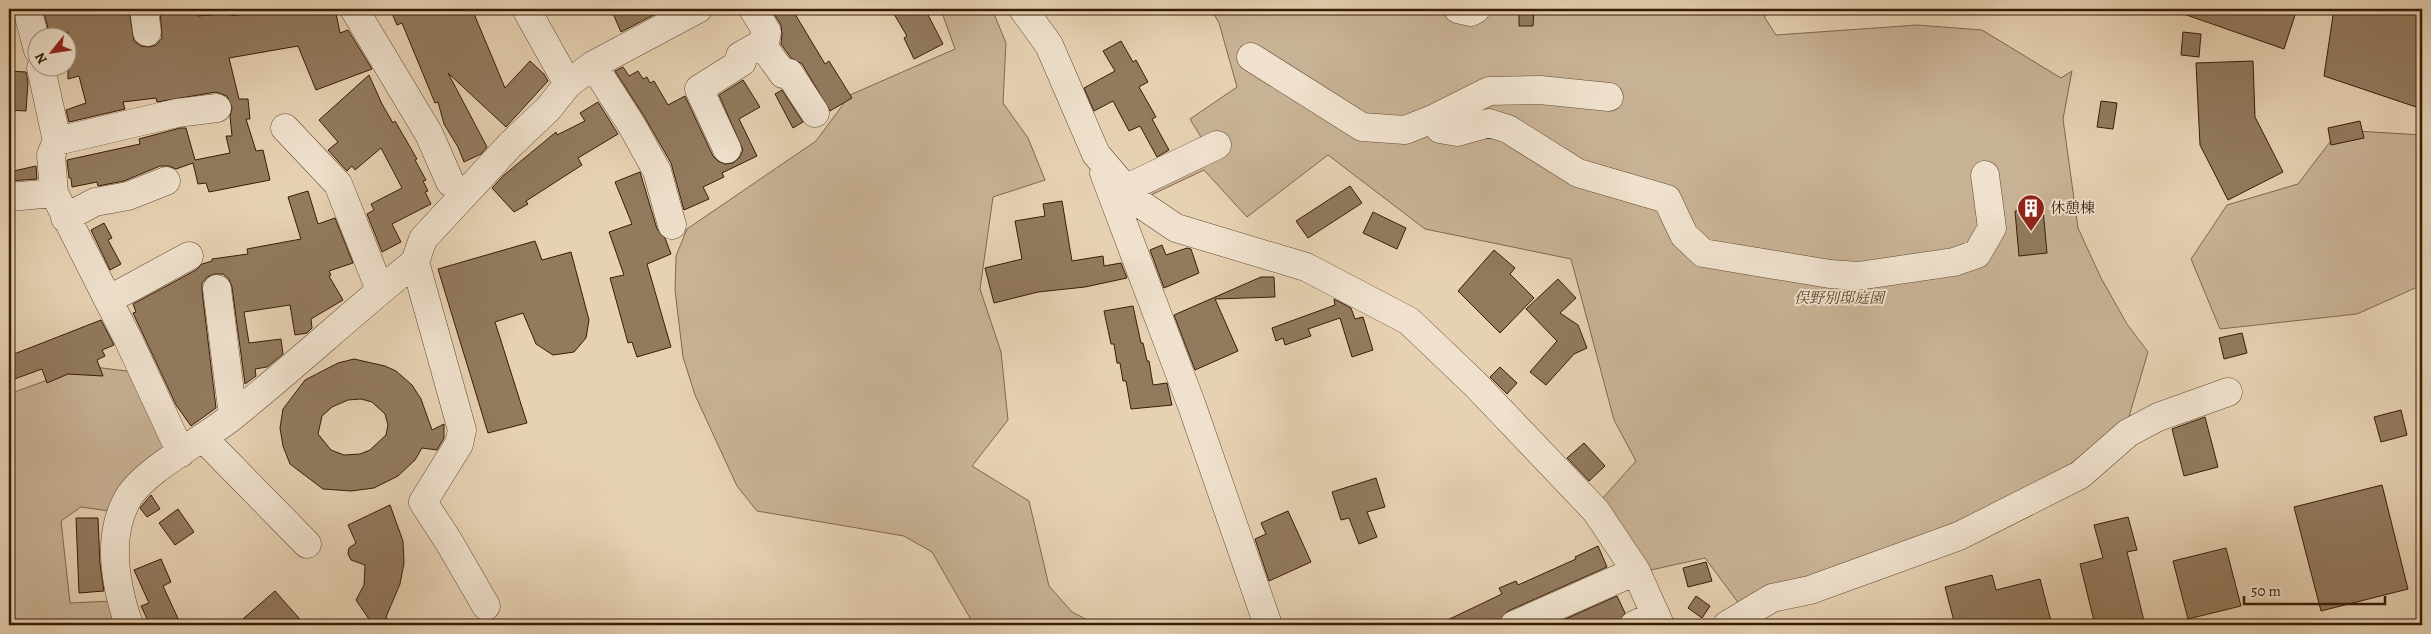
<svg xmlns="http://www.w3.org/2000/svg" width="2431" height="634" font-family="Alegreya,'Noto Serif JP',serif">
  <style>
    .green { fill: #c8b295; stroke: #80674e }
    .building { fill: #927a5f; stroke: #371c06; fill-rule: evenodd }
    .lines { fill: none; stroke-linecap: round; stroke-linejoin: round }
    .minor-casing { stroke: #634931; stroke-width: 29 }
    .minor { stroke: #efe1cd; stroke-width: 28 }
    .labels { text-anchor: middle; stroke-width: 4; stroke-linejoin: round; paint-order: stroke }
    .poi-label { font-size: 15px; fill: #371c06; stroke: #efe1cd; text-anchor: start }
    .park-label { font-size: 15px; font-style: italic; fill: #5b422a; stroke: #efe1cd }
  </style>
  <rect width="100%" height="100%" fill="#e6d1b2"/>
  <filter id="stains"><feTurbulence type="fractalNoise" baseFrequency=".004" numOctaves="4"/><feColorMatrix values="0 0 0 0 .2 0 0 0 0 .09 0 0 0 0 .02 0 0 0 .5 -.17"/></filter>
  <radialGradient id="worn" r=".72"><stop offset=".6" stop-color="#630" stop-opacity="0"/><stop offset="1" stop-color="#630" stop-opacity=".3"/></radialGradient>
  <!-- green -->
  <path class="green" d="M944 9H992L1006 43 1003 103 1028 138 1045 180 993 197 980 289 1001 352 1008 420 972 466 1029 501 1049 586 1072 612 1097 625H974L932 552 904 536 757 511 737 486 695 395 683 357 675 290 676 256 687 229 816 141 850 95 955 49 941 10Z
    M1211 9H1764L1765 18 1776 35 1917 25 1982 30 2061 78 2072 71 2063 119 2078 228 2101 278 2127 324 2148 352 2128 420 2034 492 1743 609 1705 558 1651 570 1602 499 1636 461 1614 420 1571 259 1425 229 1328 155 1247 217 1204 170 1151 195 1130 174 1201 137 1190 119 1237 87 1219 23Z
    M2339 130 2422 135V285L2357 314 2220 329 2191 259 2227 205 2298 184Z
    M86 366 135 372 165 450 109 511 81 507 61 521 70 603 113 601 119 625H9V394Z"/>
  <!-- building -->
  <path class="building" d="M61 9H129L134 41 141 46 149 47 156 45 162 38 160 9H197L198 16 231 13V16L262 11 263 13 280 9H335L340 33 348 30 372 69 316 90 298 46 229 58 239 99H248L250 119H246L256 151 263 150 270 180 209 192 206 183 198 184 193 163 176 169 169 166H160L124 181 98 186 97 182 72 187 71 178H69L67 160 140 144 139 139 180 128H186L195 160 230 153 226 136H232L230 116 232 107 227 96 216 92 157 102 156 98 123 102 125 109 69 122 66 110 86 103 79 76 68 79V32L50 36 44 13Z
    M390 9H472L505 88 530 61 544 74 548 81 506 127 448 73 487 147 481 154 464 162 458 147 444 124 438 102 435 103 402 23 397 25Z
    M611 9H665L621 32Z
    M771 9H792L825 64 829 61 852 98 830 111 802 64 791 58 781 44 782 34 781 25Z
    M891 9H925L943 44 914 59 904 38 907 36Z
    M1519 9H1534L1533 26H1519Z
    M2175 9H2297L2284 49 2175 11Z
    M2334 9H2422V109L2324 76Z
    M2183 32 2201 34 2199 57 2181 55Z
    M1121 41 1133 62 1136 60 1148 82 1139 87 1156 117 1152 119 1169 150 1157 157 1140 126 1129 131 1113 101 1094 111 1084 88 1115 71 1103 51Z
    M2253 61 2255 117 2283 172 2228 200 2200 145 2196 63Z
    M623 67 629 76 638 71 643 79 647 77 650 83 654 81 668 105 685 96 713 156 718 161 725 164 733 163 739 158 743 150 719 95 743 80 760 107 739 119 757 156 722 173 724 177 703 187 709 199 684 210 671 163 644 116 615 71Z
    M9 71 26 72 28 82 26 111 9 110Z
    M369 75 382 104 393 123 395 121 417 159 415 160 426 180 423 181 428 191 425 192 431 204 392 224 401 242 382 252 367 214 374 210 371 204 402 188 381 148 355 170 352 166 347 171 328 150 338 142 319 120Z
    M782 90 803 122 793 128 775 94Z
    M2101 101 2117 103 2113 129 2097 127Z
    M598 102 618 134 578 158 582 165 526 201 528 204 514 212 492 188 504 175 556 132 557 135 585 121 580 113Z
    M2360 121 2364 138 2331 145 2328 128Z
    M36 166 37 179 9 181V172Z
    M640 172 657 229 665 238 671 254 647 264 671 347 637 357 632 342 628 343 610 278 624 275 609 232 632 224 615 182Z
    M1350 186 1362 203 1308 238 1296 221Z
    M308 191 318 224 335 218 353 263 329 271 331 275 329 276 343 300 311 319 312 328 307 333 295 335 290 305 244 312 249 343 281 339 283 354 267 367 255 369 256 376 245 384 232 287 229 279 223 274H215L207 277 202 283V291L216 408 191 426 176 405 133 313 136 312 133 304 196 270 202 264 212 261V259L248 254 247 249 301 239 288 197Z
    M1062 201 1072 261 1103 256 1104 266 1121 263 1127 278 1085 287 1038 292 994 303 985 268 1022 259 1015 221 1045 216 1043 204Z
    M2043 209 2047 253 2019 256 2015 211Z
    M1373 212 1406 228 1397 249 1363 233Z
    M104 223 112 238 108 240 121 264 110 270 91 230Z
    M535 241 542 260 571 252 589 320 586 338 574 352 553 355 536 344 523 313 495 322 527 423 488 433 438 269Z
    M1162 245 1166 255 1187 248 1191 249 1199 273 1164 288 1150 250Z
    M1494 250 1515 268 1510 274 1534 298 1500 333 1458 291Z
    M1261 277H1274L1275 297 1215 299 1238 351 1195 370 1174 315Z
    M1558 279 1576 298 1560 313 1578 325 1587 348 1574 354 1546 385 1530 372 1557 341 1526 309Z
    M1334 299 1351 308 1355 319 1363 317 1373 350 1352 357 1340 318 1308 329 1311 336 1285 345 1283 338 1276 341 1272 328 1335 305Z
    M1133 306 1141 343H1143L1147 361H1149L1153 385 1167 383 1172 405 1131 409 1126 381H1123L1120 363H1117L1114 344H1111L1104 311Z
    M101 320 114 345 102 350 105 356 97 360 103 376 68 374 47 383 42 369 9 381V356Z
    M2242 333 2247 353 2224 359 2219 338Z
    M354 359 385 366 396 371 412 385 421 399 432 430 444 424V438L437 450 422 448 415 460 398 476 374 488 351 491 323 489 290 464 283 446 280 428 283 409 305 380 338 363ZM361 399 372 402 385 414 388 425 386 435 370 450 360 454 344 455 331 450 318 434 322 416 332 407 348 400Z
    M1500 367 1517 383 1507 394 1490 377Z
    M2401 410 2407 435 2381 442 2374 417Z
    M2205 417 2218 467 2184 476 2172 429Z
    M1584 443 1605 466 1589 481 1567 458Z
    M1376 478 1385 507 1367 512 1377 537 1359 544 1349 518 1341 520 1332 492Z
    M2382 485 2408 589 2321 611 2294 507Z
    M151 495 160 509 147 517 140 508Z
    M390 505 403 541 404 563 400 584 386 617 390 625H373L356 600 364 585 365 565 351 560 348 554 349 548 356 543 348 525Z
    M178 509 194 532 175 545 159 523Z
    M1288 511 1311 562 1269 581 1255 539 1266 534 1261 523Z
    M2128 517 2137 550 2127 552 2145 625H2095L2080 564 2103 558 2094 525Z
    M76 518H98L100 564 104 591 79 593Z
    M1598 546 1607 567 1508 611 1499 621 1490 625H1437L1502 594 1499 588 1516 581 1518 585 1576 559 1575 557Z
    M2226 548 2241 606 2188 619 2173 561Z
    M161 559 171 582 163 586 181 625H150L141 606 149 603 134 570Z
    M1706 562 1712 581 1688 587 1683 568Z
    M1992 575 1996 590 2040 579 2052 625H1955L1945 587Z
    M275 591 305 625H236Z
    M1617 596 1625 613 1619 623 1614 625H1552Z
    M1696 596 1710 606 1702 618 1688 608Z"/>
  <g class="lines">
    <!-- minor casing -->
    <g class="minor-casing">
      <path id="minor" d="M27 9 38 50
        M144 9 147 32
        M354 9 429 134 450 182
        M526 9 568 84
        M1023 9 1049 45 1096 154 1136 201 1176 228 1306 267 1409 321 1475 384 1596 511 1636 571 1660 625
        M1458 9 1471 12 1476 9
        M761 43 783 74 789 73 815 113
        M1251 57 1362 127 1405 130 1433 119
        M593 65 631 124 657 171 672 225
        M41 68 57 141 51 155 54 193 128 339 181 453
        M1609 97 1540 90 1489 91 1433 119 1440 129 1457 132 1489 123 1508 129 1578 173 1667 199 1684 235 1703 253 1830 274 1858 276 1954 262 1977 254 1992 228 1985 175
        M285 128 338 184 380 290
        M57 141 177 113 217 108
        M727 149 699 89 742 62 740 56 765 42 767 32 753 9
        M1104 173 1192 406 1268 625
        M1125 189 1217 145
        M9 197 54 193
        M65 218 95 202 128 196 166 181
        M415 262 462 430 459 444 423 502 449 542 486 606
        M217 289 233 416
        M108 300 189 256
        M204 439 307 544
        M129 625C116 587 106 538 127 500 142 471 205 439 233 416 295 366 353 312 415 262L423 239 511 144 548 109 568 84 593 65 698 9
        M1514 625 1636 571
        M1634 625 1656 615
        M1727 625 1772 598 1810 590 1959 536 2080 475 2128 433 2158 417 2228 392"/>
    </g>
    <!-- minor -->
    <use href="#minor" class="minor"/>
  </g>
  <!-- icons -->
  <defs>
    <g id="building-pin" transform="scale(1.4375)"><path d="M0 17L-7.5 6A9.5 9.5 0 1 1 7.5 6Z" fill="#8f2418" stroke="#efe1cd"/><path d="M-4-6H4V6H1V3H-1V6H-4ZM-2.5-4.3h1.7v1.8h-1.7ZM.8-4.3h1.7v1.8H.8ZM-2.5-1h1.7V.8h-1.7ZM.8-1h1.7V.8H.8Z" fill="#fff"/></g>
  </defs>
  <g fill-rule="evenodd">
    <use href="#building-pin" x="2031" y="208"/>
  </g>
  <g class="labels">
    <!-- poi labels -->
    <g class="poi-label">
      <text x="2050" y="213">休憩棟</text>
    </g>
    <!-- park labels -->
    <g class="park-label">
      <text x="1839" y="303">俣野別邸庭園</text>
    </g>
  </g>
  <!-- margin -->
  <rect width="2431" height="634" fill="none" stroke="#e6d1b2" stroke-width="30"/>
  <rect x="10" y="10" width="2411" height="614" fill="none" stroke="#371c06" stroke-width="2.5"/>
  <rect x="15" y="15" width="2401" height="604" fill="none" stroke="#371c06"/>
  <!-- north arrow -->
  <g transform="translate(52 52) rotate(240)"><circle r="24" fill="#efe1cd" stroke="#a5927d"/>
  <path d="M0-4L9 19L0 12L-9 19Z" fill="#8f2418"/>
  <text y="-8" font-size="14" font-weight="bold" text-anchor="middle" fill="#371c06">N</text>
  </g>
  <!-- scale -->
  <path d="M2244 596v8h141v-8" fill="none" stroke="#371c06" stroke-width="2.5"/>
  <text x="2251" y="596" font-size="15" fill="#371c06" stroke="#efe1cd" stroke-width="4" paint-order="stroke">50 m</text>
  <rect width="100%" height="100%" filter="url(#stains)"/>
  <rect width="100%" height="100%" fill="url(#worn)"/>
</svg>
